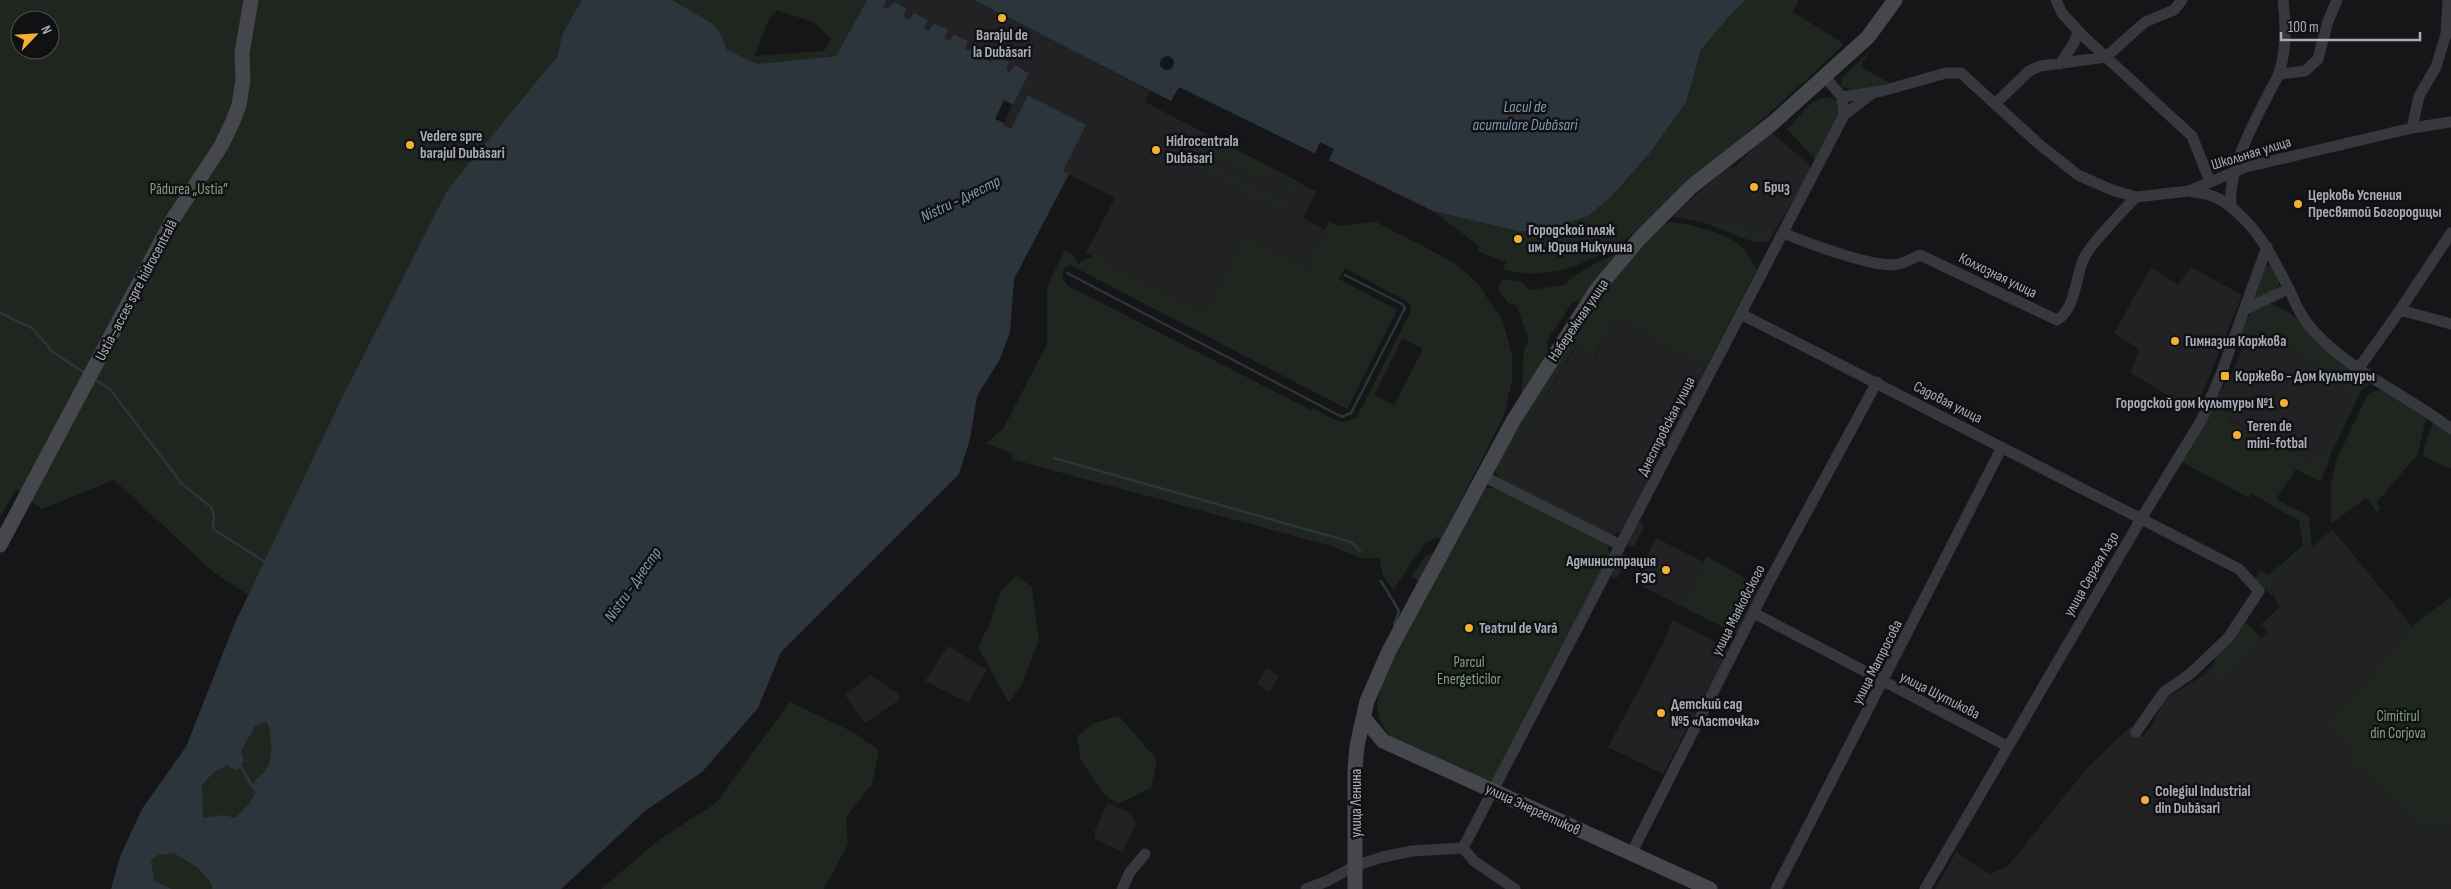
<svg xmlns="http://www.w3.org/2000/svg" width="2451" height="889" font-family="'Sofia Sans Condensed',sans-serif">
  <style>
    .built { fill: #222225 }
    .green { fill: #1e261f; fill-rule: evenodd }
    .water { fill: #2c353c; fill-rule: evenodd }
    .pier { fill: #161618 }
    .lines { fill: none; stroke-linecap: round; stroke-linejoin: round }
    .stream { stroke: #2c353c; stroke-width: 2.5 }
    .street { stroke: #37383d; stroke-width: 11 }
    .secondary { stroke: #45474d; stroke-width: 15 }
    .poi-dot { fill: #f2b134; stroke: #111113; stroke-width: 2 }
    .labels { text-anchor: middle; stroke-width: 5; stroke-linejoin: round; paint-order: stroke }
    .poi-label { font-size: 15px; font-weight: bold; fill: #a8adb8; stroke: #111113; text-anchor: start }
    .street-label { font-size: 15px; fill: #a8adb8; stroke: #111113 }
    .park-label { font-size: 15px; fill: #7fa381; stroke: #111113 }
    .water-label { font-size: 16px; font-style: italic; fill: #7f9bb3; stroke: #111113 }
  </style>
  <rect width="100%" height="100%" fill="#161618"/>
  <!-- built -->
  <path class="built" d="M887 0H974L1150 91 1145 102 1317 192 1303 218 1325 230 1308 268 1243 234 1204 312 1086 253 1115 198 1063 171 1086 125 1028 95 1011 129 1003 125 1029 72 1015 65 1010 72 1005 70 995 55 991 62 984 59 974 44 969 51 964 49 968 41 955 34 949 41 944 38 934 23 929 31 924 28 914 13 909 20 903 17 907 9 894 2 888 10 883 7Z
    M1770 132 1810 165 1811 171 1771 237 1762 232 1761 234 1754 233 1735 222 1709 223 1675 217V213L1726 169 1736 166Z
    M2151 267 2178 285 2191 267 2242 295 2195 412 2131 373 2139 349 2114 333Z
    M1615 319 1706 367 1621 532 1616 533 1507 477 1506 459 1577 346 1595 356Z
    M2268 326 2355 394 2323 454 2307 459 2229 419 2215 401 2229 378 2246 342Z
    M2332 529 2412 626 2368 680 2325 724 2351 747 2344 756 2418 821 2421 829 2451 822V889H1935L1956 852 1989 874 2007 867 2088 767 2131 726 2142 737 2151 727 2165 699 2207 673V669L2215 667 2258 641 2268 632 2261 624 2279 608 2270 584Z
    M1656 538 1704 562 1681 606 1634 582Z
    M1672 620 1729 649 1663 774 1608 747 1664 642Z
    M948 646 987 670 968 703 925 681Z
    M1266 668 1279 676 1270 692 1257 684Z
    M870 675 898 694 899 700 865 723 845 695Z
    M1108 803 1131 813 1136 824 1123 852 1095 839 1094 832Z"/>
  <!-- green -->
  <path class="green" d="M0 0H867L836 56 757 64 753 61 287 889H111L120 857 142 809 186 747 248 595 212 571 114 480 42 509 16 490 0 517ZM777 10 813 22 831 39 824 51 755 56 769 18ZM20 20H50V50H20Z
    M1746 0H1799L1793 12 1838 40 1843 45C1791 95 1738 141 1683 187 1667 201 1653 218 1636 231 1618 246 1591 261 1569 268 1547 275 1524 275 1502 269L1507 262 1477 251 1479 246 1433 211 1517 231 1541 232 1588 216 1611 197 1649 154 1686 103 1701 50 1731 14Z
    M1869 52 1860 66 1891 84 1855 90 1841 86 1842 77Z
    M1823 98H1833L1838 102 1840 112 1816 160 1787 129 1812 102Z
    M1176 118 1297 181 1291 192 1282 187 1286 177 1270 169 1265 178 1193 148 1200 132Z
    M1189 157 1296 206 1292 214 1242 191 1190 163Z
    M1700 221 1735 222 1754 233 1756 231 1760 234 1762 232 1771 237 1768 242H1753Z
    M1329 222 1339 226 1376 222 1442 256 1461 268 1477 283 1503 321 1512 356V380L1504 416 1441 539 1437 538 1425 543 1393 590 1383 575 1379 558H1361L1331 546 1033 465 1012 459 1013 454 986 443 1003 429 1047 344V286L1065 250 1072 254 1078 264 1093 256 1204 312 1243 234 1307 268ZM1070 265 1347 409 1397 310 1339 279 1345 268 1411 304 1410 313 1357 417C1339 428 1329 416 1312 407L1311 410 1068 286 1062 277 1065 267ZM1402 339 1423 349 1394 405 1374 395Z
    M1670 222C1690 224 1730 233 1743 249 1748 255 1752 262 1757 269L1706 367 1615 319 1594 356 1576 346 1506 459 1507 477 1616 533 1612 536 1501 480 1496 474 1494 466 1596 295 1656 229Z
    M1622 250 1582 300 1572 303 1547 340 1548 355 1521 399 1524 348 1529 342 1517 306 1507 302 1498 288 1504 279 1522 282 1529 290 1565 285C1577 270 1605 260 1622 250Z
    M2266 266H2272L2280 282 2275 290 2256 299 2254 298Z
    M2269 303 2287 311 2373 381 2361 391 2331 453 2321 482 2296 469 2276 499 2309 516 2312 547 2270 584 2273 596 2255 581 2260 570 2269 575 2303 545 2299 521 2252 494 2249 498 2180 461 2215 401 2232 412 2229 420 2307 459 2323 454 2354 394 2268 327 2255 348 2246 342 2242 350C2232 341 2246 317 2254 310 2258 307 2264 305 2269 303Z
    M2384 389 2426 418 2418 454 2377 502 2380 509 2377 512 2366 498 2331 524V484L2337 458 2367 396 2372 392Z
    M2433 421 2451 435V469L2422 456Z
    M1487 488H1495L1606 544 1610 554 1495 780 1488 782 1396 741C1372 721 1375 700 1386 674L1479 492Z
    M1642 522 1644 527 1634 546 1629 547 1627 543 1637 523Z
    M1434 552 1420 581 1411 577 1426 555Z
    M1625 554 1627 558 1617 578H1613L1611 575 1621 555Z
    M1707 556 1760 587 1737 634 1681 606Z
    M1017 576 1032 587 1039 640 1022 684 1009 703 978 647 990 623 1001 590Z
    M2451 597V822L2421 829 2418 821 2344 756 2351 747 2325 724 2368 680 2412 626Z
    M2244 621 2262 638 2222 679 2215 672V667H2212L2218 654Z
    M790 702 855 733 879 751 872 784 846 817 848 844 824 889H601L660 839 716 803Z
    M1119 716 1157 760 1151 788 1118 804 1105 795 1081 761 1077 736 1094 723Z"/>
  <!-- water -->
  <path class="water" d="M582 0H672L713 24 721 35 727 50 757 64 836 56 867 0H887L883 7 888 9 894 2 907 9 903 17 909 20 914 13 928 20 924 28 929 31 934 23 948 30 944 38 949 41 954 34 968 41 965 49 969 51 974 44 988 51 985 59 991 62 995 55 1009 62 1006 70 1009 72 1015 65 1029 73 1003 125 1011 129 1028 95 1086 125 1063 171 1069 174 1014 279 1010 332 1000 359 977 396 970 439 959 474 781 652 758 708 702 772 645 811 561 889H212V884L198 868 174 853 158 855 151 861 154 881 172 889H111L120 857 142 809 186 747 234 625 340 402 448 189 557 57 563 33ZM266 721C272 730 273 756 268 766 265 773 257 777 253 784L241 765 244 761 241 751 255 726ZM227 765 235 770 240 768 250 786 256 792 249 804 235 818 224 815 203 818 202 785 213 773Z
    M974 0H1746L1731 14 1701 50 1686 103 1649 154 1611 197 1588 216 1541 232 1517 231 1433 211 1179 87 1171 101Z"/>
  <!-- pier -->
  <path class="pier" d="M1160 63a7 7 0 1 1 14 0a7 7 0 1 1-14 0Z
    M1004 100 1013 105 1004 123 995 119Z
    M1320 142 1334 149 1329 160 1318 158 1319 156 1315 154Z"/>
  <g class="lines">
    <!-- stream -->
    <path class="stream" d="M1067 273 1342 417 1351 413 1405 308 1402 304 1345 275
      M0 313 32 328 53 352 83 372
      M97 381 110 389 182 484 211 507 214 516 213 529 265 562
      M1054 458 1351 542 1360 551
      M1381 581 1399 611 1394 625"/>
    <!-- street -->
    <path class="street" d="M2056 0 2062 13 2082 35 2192 136 2210 182
      M2060 64 2074 43 2078 31
      M2279 74 2305 71 2318 59 2328 21 2337 0
      M1842 97 1882 91 1946 73H1961L2040 145 2078 175 2112 190 2136 197 2189 191 2246 167 2412 128 2451 122
      M1996 103 2029 71 2040 66 2106 57 2145 22 2174 10 2182 0
      M1844 115 1874 92
      M2412 128 2419 96 2436 67 2446 34 2448 0
      M2192 192C2213 193 2226 201 2241 216 2263 237 2275 262 2289 289 2294 300 2299 313 2307 323 2343 369 2405 393 2451 429
      M2231 205C2228 170 2253 124 2269 93 2272 86 2277 80 2279 73 2287 49 2286 24 2283 0
      M1783 233C1805 242 1878 270 1898 264 1905 263 1913 258 1920 255L2057 320C2076 309 2075 277 2084 258 2090 244 2124 210 2136 197
      M2451 233 2400 310 2451 324
      M2244 310 2267 247
      M1741 314 2239 569 2259 591 2228 638 2190 674 2164 692 2136 732
      M2359 368 2400 310
      M1483 476 1620 545
      M1754 613 2007 746
      M1463 848 1844 115 1842 97 1824 76
      M1631 854 1771 578 1877 382
      M1122 889 1130 872 1145 854
      M1306 889 1325 882 1357 865 1383 857 1412 851 1463 848 1474 861 1515 889
      M1776 889 2002 447
      M1925 889 2141 519 2202 419 2221 374 2244 310 2288 289"/>
    <!-- secondary -->
    <path class="secondary" d="M0 545 173 219 221 146 233 121 239 105 243 80 242 53 251 0
      M1364 718 1383 741 1710 889
      M1355 889V769L1357 746 1367 701 1389 651 1513 421 1597 289 1639 239 1691 187 1774 122 1868 37 1895 0"/>
  </g>
  <!-- markers -->
  <g class="poi-dot">
    <circle cx="1002" cy="18" r="5"/>
    <circle cx="410" cy="145" r="5"/>
    <circle cx="1156" cy="150" r="5"/>
    <circle cx="1754" cy="187" r="5"/>
    <circle cx="2298" cy="204" r="5"/>
    <circle cx="1518" cy="239" r="5"/>
    <circle cx="2175" cy="341" r="5"/>
    <rect x="2220" y="371" width="10" height="10" rx="2.5"/>
    <circle cx="2284" cy="403" r="5"/>
    <circle cx="2237" cy="435" r="5"/>
    <circle cx="1666" cy="570" r="5"/>
    <circle cx="1469" cy="628" r="5"/>
    <circle cx="1661" cy="713" r="5"/>
    <circle cx="2145" cy="800" r="5"/>
  </g>
  <g class="labels">
    <!-- poi labels -->
    <g class="poi-label">
      <text x="1002" y="40" text-anchor="middle">Barajul de<tspan x="1002" dy="17">la Dubăsari</tspan></text>
      <text x="420" y="141">Vedere spre<tspan x="420" dy="17">barajul Dubăsari</tspan></text>
      <text x="1166" y="146">Hidrocentrala<tspan x="1166" dy="17">Dubăsari</tspan></text>
      <text x="1764" y="192">Бриз</text>
      <text x="2308" y="200">Церковь Успения<tspan x="2308" dy="17">Пресвятой Богородицы</tspan></text>
      <text x="1528" y="235">Городской пляж<tspan x="1528" dy="17">им. Юрия Никулина</tspan></text>
      <text x="2185" y="346">Гимназия Коржова</text>
      <text x="2235" y="381">Коржево - Дом культуры</text>
      <text x="2274" y="408" text-anchor="end">Городской дом культуры №1</text>
      <text x="2247" y="431">Teren de<tspan x="2247" dy="17">mini-fotbal</tspan></text>
      <text x="1656" y="566" text-anchor="end">Администрация<tspan x="1656" dy="17">ГЭС</tspan></text>
      <text x="1479" y="633">Teatrul de Vară</text>
      <text x="1671" y="709">Детский сад<tspan x="1671" dy="17">№5 «Ласточка»</tspan></text>
      <text x="2155" y="796">Colegiul Industrial<tspan x="2155" dy="17">din Dubăsari</tspan></text>
    </g>
    <!-- street labels -->
    <g class="street-label">
      <text transform="translate(2251 153) rotate(-17)" y="5">Школьная улица</text>
      <text transform="translate(1998 275) rotate(26)" y="5">Колхозная улица</text>
      <text transform="translate(136 290) rotate(-62)" y="5">Ustia–acces spre hidrocentrală</text>
      <text transform="translate(1578 320) rotate(-56)" y="5">Набережная улица</text>
      <text transform="translate(1948 402) rotate(27)" y="5">Садовая улица</text>
      <text transform="translate(1666 426) rotate(-63)" y="5">Днестровская улица</text>
      <text transform="translate(2091 574) rotate(-60)" y="5">улица Сергея Лазо</text>
      <text transform="translate(1738 610) rotate(-63)" y="5">улица Маяковского</text>
      <text transform="translate(1877 662) rotate(-63)" y="5">улица Матросова</text>
      <text transform="translate(1940 695) rotate(27)" y="5">улица Шутикова</text>
      <text transform="translate(1356 803) rotate(-90)" y="5">улица Ленина</text>
      <text transform="translate(1533 809) rotate(25)" y="5">улица Энергетиков</text>
    </g>
    <!-- park labels -->
    <g class="park-label">
      <text x="189" y="194">Pădurea „Ustia”</text>
      <text x="1469" y="667">Parcul<tspan x="1469" dy="17">Energeticilor</tspan></text>
      <text x="2398" y="721">Cimitirul<tspan x="2398" dy="17">din Corjova</tspan></text>
    </g>
    <!-- water labels -->
    <g class="water-label">
      <text x="1525" y="112">Lacul de<tspan x="1525" dy="18">acumulare Dubăsari</tspan></text>
      <text transform="translate(960 198) rotate(-26)" y="6">Nistru - Днестр</text>
      <text transform="translate(632 584) rotate(-55)" y="6">Nistru - Днестр</text>
    </g>
  </g>
  <!-- north arrow -->
  <g transform="translate(35 35) rotate(65)"><circle r="24" fill="#111113" stroke="#4d4f55"/>
  <path d="M0-4L9 19L0 12L-9 19Z" fill="#f2b134"/>
  <text y="-8" font-size="14" font-weight="bold" text-anchor="middle" fill="#a8adb8">N</text>
  </g>
  <!-- scale -->
  <path d="M2281 32v8h139v-8" fill="none" stroke="#a8adb8" stroke-width="2.5"/>
  <text x="2288" y="32" font-size="15" fill="#a8adb8" stroke="#111113" stroke-width="4" paint-order="stroke">100 m</text>
</svg>
